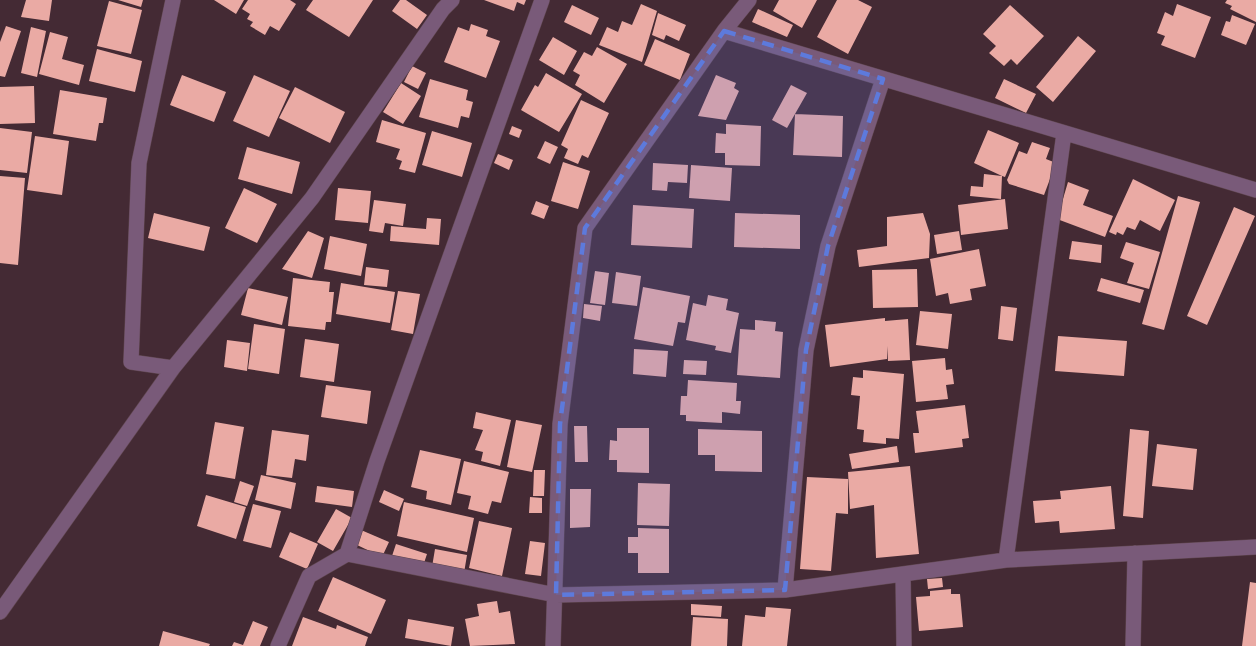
<svg xmlns="http://www.w3.org/2000/svg" width="1256" height="646" font-family="'DejaVu Sans',sans-serif">
  <style>
    .building { fill: #eaaaa4 }
    .lines { fill: none; stroke-linecap: round; stroke-linejoin: round }
    .minor-casing { stroke: #604750; stroke-width: 16 }
    .minor { stroke: #795a79; stroke-width: 15 }
    .marked { fill: #5d7adc; fill-opacity: 0.2; stroke: #5d7adc; stroke-width: 4.5; stroke-dasharray: 12 8; stroke-linejoin: round }
  </style>
  <rect width="100%" height="100%" fill="#442a34"/>
  <!-- building -->
  <path class="building" d="M26 0H52L49 21 21 17Z
    M118 0H143L141 7Z
    M214 0H244L236 14Z
    M248 0H290L296 4 279 31 270 26 265 35 250 26 253 22 247 19 250 14 242 9Z
    M313 0H373L349 37 306 10Z
    M400 0H406L427 15 417 29 392 11Z
    M484 0H526L524 5 517 2 514 11Z
    M779 0H817L802 28 773 11Z
    M837 0H858L872 7 848 54 817 37Z
    M1227 0H1256V22L1230 9 1232 6 1225 3Z
    M109 1 142 10 131 54 97 46Z
    M641 4 657 11 642 62 599 45 607 27 618 32 622 21 632 25Z
    M1177 4 1211 17 1195 58 1161 45 1165 36 1157 33 1165 12 1173 16Z
    M572 5 599 18 591 35 564 22Z
    M1010 5 1044 36 1017 65 1011 59 1004 66 989 53 996 46 983 34Z
    M758 9 793 25 787 37 752 22Z
    M658 13 686 25 679 41 666 35 664 40 652 35Z
    M1232 15 1255 24 1246 45 1221 35 1226 21 1230 22Z
    M471 24 488 30 486 36 500 41 486 78 444 62 458 27 469 31Z
    M6 26 21 31 5 77 0 76V42Z
    M31 27 46 31 37 77 21 73Z
    M50 32 68 37 62 59 84 65 79 85 39 74Z
    M1078 36 1096 51 1053 102 1036 87Z
    M553 37 577 51 564 75 539 60Z
    M655 39 690 54 680 80 644 65Z
    M597 47 627 64 604 103 575 85 580 75 573 71 584 52 592 56Z
    M97 49 142 61 135 92 89 81Z
    M412 66 426 73 418 89 404 82Z
    M546 73 582 94 559 132 521 110 535 85 538 87Z
    M182 75 226 92 214 122 170 105Z
    M254 75 290 91 269 137 233 121Z
    M716 75 736 83 734 88 739 91 726 120 698 116Z
    M430 79 468 90 466 100 473 102 469 118 461 116 458 128 419 117Z
    M1004 79 1036 94 1026 113 995 98Z
    M401 83 421 96 403 124 383 112Z
    M791 85 807 93 787 128 772 120Z
    M34 86 35 123 0 124V87Z
    M295 87 345 112 330 143 279 118Z
    M60 90 107 98 103 123H99L96 141 53 134Z
    M581 100 609 113 588 158 582 155 578 164 564 158 568 149 561 145Z
    M795 114 843 116 842 157 793 155Z
    M382 120 426 133 415 173 399 169 402 161 396 159 400 149 376 142Z
    M726 124 761 126 760 166 725 165V153H715L716 133 726 134Z
    M512 126 522 130 519 138 509 134Z
    M0 128 32 132 27 173 0 170Z
    M988 130 1019 143 1005 177 1002 176 1001 199 970 196 971 186 983 187 984 174 1002 176 974 163Z
    M432 131 472 143 462 177 422 165Z
    M35 136 69 141 62 195 27 190Z
    M545 141 558 147 550 164 537 158Z
    M1032 142 1050 148 1046 159 1056 163 1044 195 1009 184 1007 180 1019 151 1027 154Z
    M247 147 300 162 292 194 238 179Z
    M498 154 513 160 509 170 494 163Z
    M563 162 590 171 578 209 551 201Z
    M653 163 688 165 687 183 668 182 667 191 652 190Z
    M691 165 732 168 730 201 689 198Z
    M0 176 25 178 18 265 0 263Z
    M1133 179 1175 200 1160 231 1140 220 1135 230 1127 227 1123 235 1117 232 1116 235 1109 232Z
    M1068 182 1089 190 1083 205 1113 216 1105 237 1057 219Z
    M244 188 277 204 257 243 225 228Z
    M338 188 371 191 368 223 335 220Z
    M1178 196 1200 202 1164 330 1142 324Z
    M1005 199 1008 229 961 235 958 205Z
    M374 200 406 204 403 226 385 223 383 233 369 231Z
    M536 201 549 206 544 219 531 214Z
    M633 205 694 209 692 248 631 245Z
    M1234 207 1255 216 1207 325 1187 316Z
    M154 213 210 227 204 251 148 238Z
    M735 213 800 215V249L734 247Z
    M923 213 930 234 929 258 859 267 857 250 887 246V217Z
    M427 218 441 219 439 245 390 241 391 226 426 229Z
    M308 231 324 238 312 278 282 269Z
    M959 231 962 250 937 254 934 235Z
    M330 236 367 244 361 276 324 269Z
    M1072 241 1102 245 1101 263 1069 259Z
    M1126 242 1160 252 1149 289 1127 283 1134 263 1120 258Z
    M979 249 986 286 970 289 972 300 950 304 948 293 936 296 930 259Z
    M366 267 389 270 387 287 364 285Z
    M917 269 918 307 873 308 872 270Z
    M595 271 609 273 605 305 590 303Z
    M616 272 641 276 637 306 612 303Z
    M293 278 330 282 329 292H334L331 322H326L325 330 288 326Z
    M1101 278 1144 290 1140 303 1097 291Z
    M341 283 395 292 390 323 336 314Z
    M643 287 690 296 685 323 678 322 673 346 634 339Z
    M248 288 288 297 282 325 241 315Z
    M398 291 420 294 413 334 391 330Z
    M708 295 728 299 726 310 739 313 731 353 715 350 716 346 686 340 693 303 706 306Z
    M584 304 602 306 600 321 583 318Z
    M1001 306 1017 308 1013 341 998 339Z
    M920 311 952 314 948 349 916 345Z
    M885 318V321L908 319 910 360 888 361 887 346V359L830 367 825 325Z
    M755 320 776 322 775 331 783 332 780 378 737 375 740 329 755 330Z
    M254 324 285 329 279 374 248 369Z
    M1058 336 1127 341 1124 376 1055 371Z
    M305 339 339 344 334 382 300 377Z
    M227 340 250 343 247 371 224 367Z
    M634 349 668 351 666 377 633 374Z
    M945 358 946 370 952 369 954 384 946 385 948 399 916 402 912 361Z
    M684 360 707 361 706 375 683 374Z
    M863 370 904 374 899 439 886 438V444L863 442 864 430 857 429 860 396 851 395 853 377 863 378Z
    M688 380 737 383 736 401H741L740 414 722 412V423L686 421V415H680L681 396H687Z
    M326 385 371 391 367 424 321 417Z
    M965 405 969 438 962 439 963 447 915 453 913 433H919L916 411Z
    M476 412 511 420 500 466 481 461 483 452 475 450 483 430 473 428Z
    M516 420 542 425 532 472 507 467Z
    M215 422 244 427 235 479 206 474Z
    M574 426H587L588 462H575Z
    M617 428H649V473L617 472V460H609L610 440 617 441Z
    M698 429 762 431V472L715 471V455H698Z
    M1130 429 1149 431 1143 518 1123 516Z
    M272 430 309 435 306 461 295 459 292 478 266 475Z
    M1157 444 1197 449 1193 490 1152 486Z
    M897 446 899 462 852 469 849 454Z
    M420 450 461 459 451 505 426 499 427 491 411 487Z
    M464 461 509 472 501 503 492 501 488 514 468 509 471 496 457 493Z
    M910 466 919 554 876 558 874 505 850 509 848 472Z
    M534 470H545L544 496H533Z
    M261 475 296 483 291 509 255 500Z
    M807 477 848 479V514L836 513 831 571 800 569Z
    M240 481 254 486 247 506 234 502Z
    M638 483 670 484 669 526 637 525Z
    M317 486 354 491 352 507 315 502Z
    M1111 486 1115 529 1060 533 1059 521 1035 523 1033 501 1061 499 1060 491Z
    M570 489H591L590 527 570 528Z
    M384 490 404 499 399 511 379 502Z
    M206 495 246 507 236 539 197 526Z
    M530 497 542 498V513H529Z
    M404 502 474 518 467 552 397 536Z
    M253 504 281 511 271 548 243 541Z
    M336 509 352 518 333 551 317 542Z
    M479 521 512 528 502 576 469 568Z
    M638 528 669 529V573H638V553H628V537H638Z
    M361 530 389 542 382 557 355 544Z
    M290 532 318 544 307 569 279 557Z
    M530 541 545 543 541 576 525 574Z
    M396 544 427 554 423 566 392 556Z
    M435 549 467 555 464 573 432 567Z
    M333 577 386 600 371 634 318 611Z
    M942 578 943 587 928 589 927 579Z
    M1250 582 1256 583V646H1242Z
    M951 589V594H960L963 627 919 631 916 597 930 596V591Z
    M497 601 499 613 510 611 515 644 470 646 465 619 479 616 477 604Z
    M691 604 722 606 721 617 691 615Z
    M766 607 791 609 787 646H742L745 615 765 617Z
    M303 617 336 629 337 625 368 637 365 646H292Z
    M693 617 728 619 727 646H691Z
    M408 619 454 627 451 646 405 638Z
    M253 621 268 627 260 646H232L234 642 243 645Z
    M163 631 210 644 209 646H159Z"/>
  <g class="lines">
    <!-- minor casing -->
    <g class="minor-casing">
      <path id="minor" d="M173 0 139 163 131 362 173 368
        M724 31 1256 190
        M347 554 556 595 785 590 1006 560 1256 547
        M1006 560 1064 133
        M903 574 904 646
        M785 590 806 350 828 246 883 79
        M0 612 173 368 312 198 443 9 452 0
        M278 646 309 576 347 554 377 461 542 0
        M553 646 560 424 585 228 724 31 749 0
        M1133 646 1135 553"/>
    </g>
    <!-- minor -->
    <use href="#minor" class="minor"/>
  </g>
  <!-- marked area -->
  <path class="marked" d="M724 31 883 79 828 246 806 350 785 590 556 595 560 424 585 228Z"/>
</svg>
